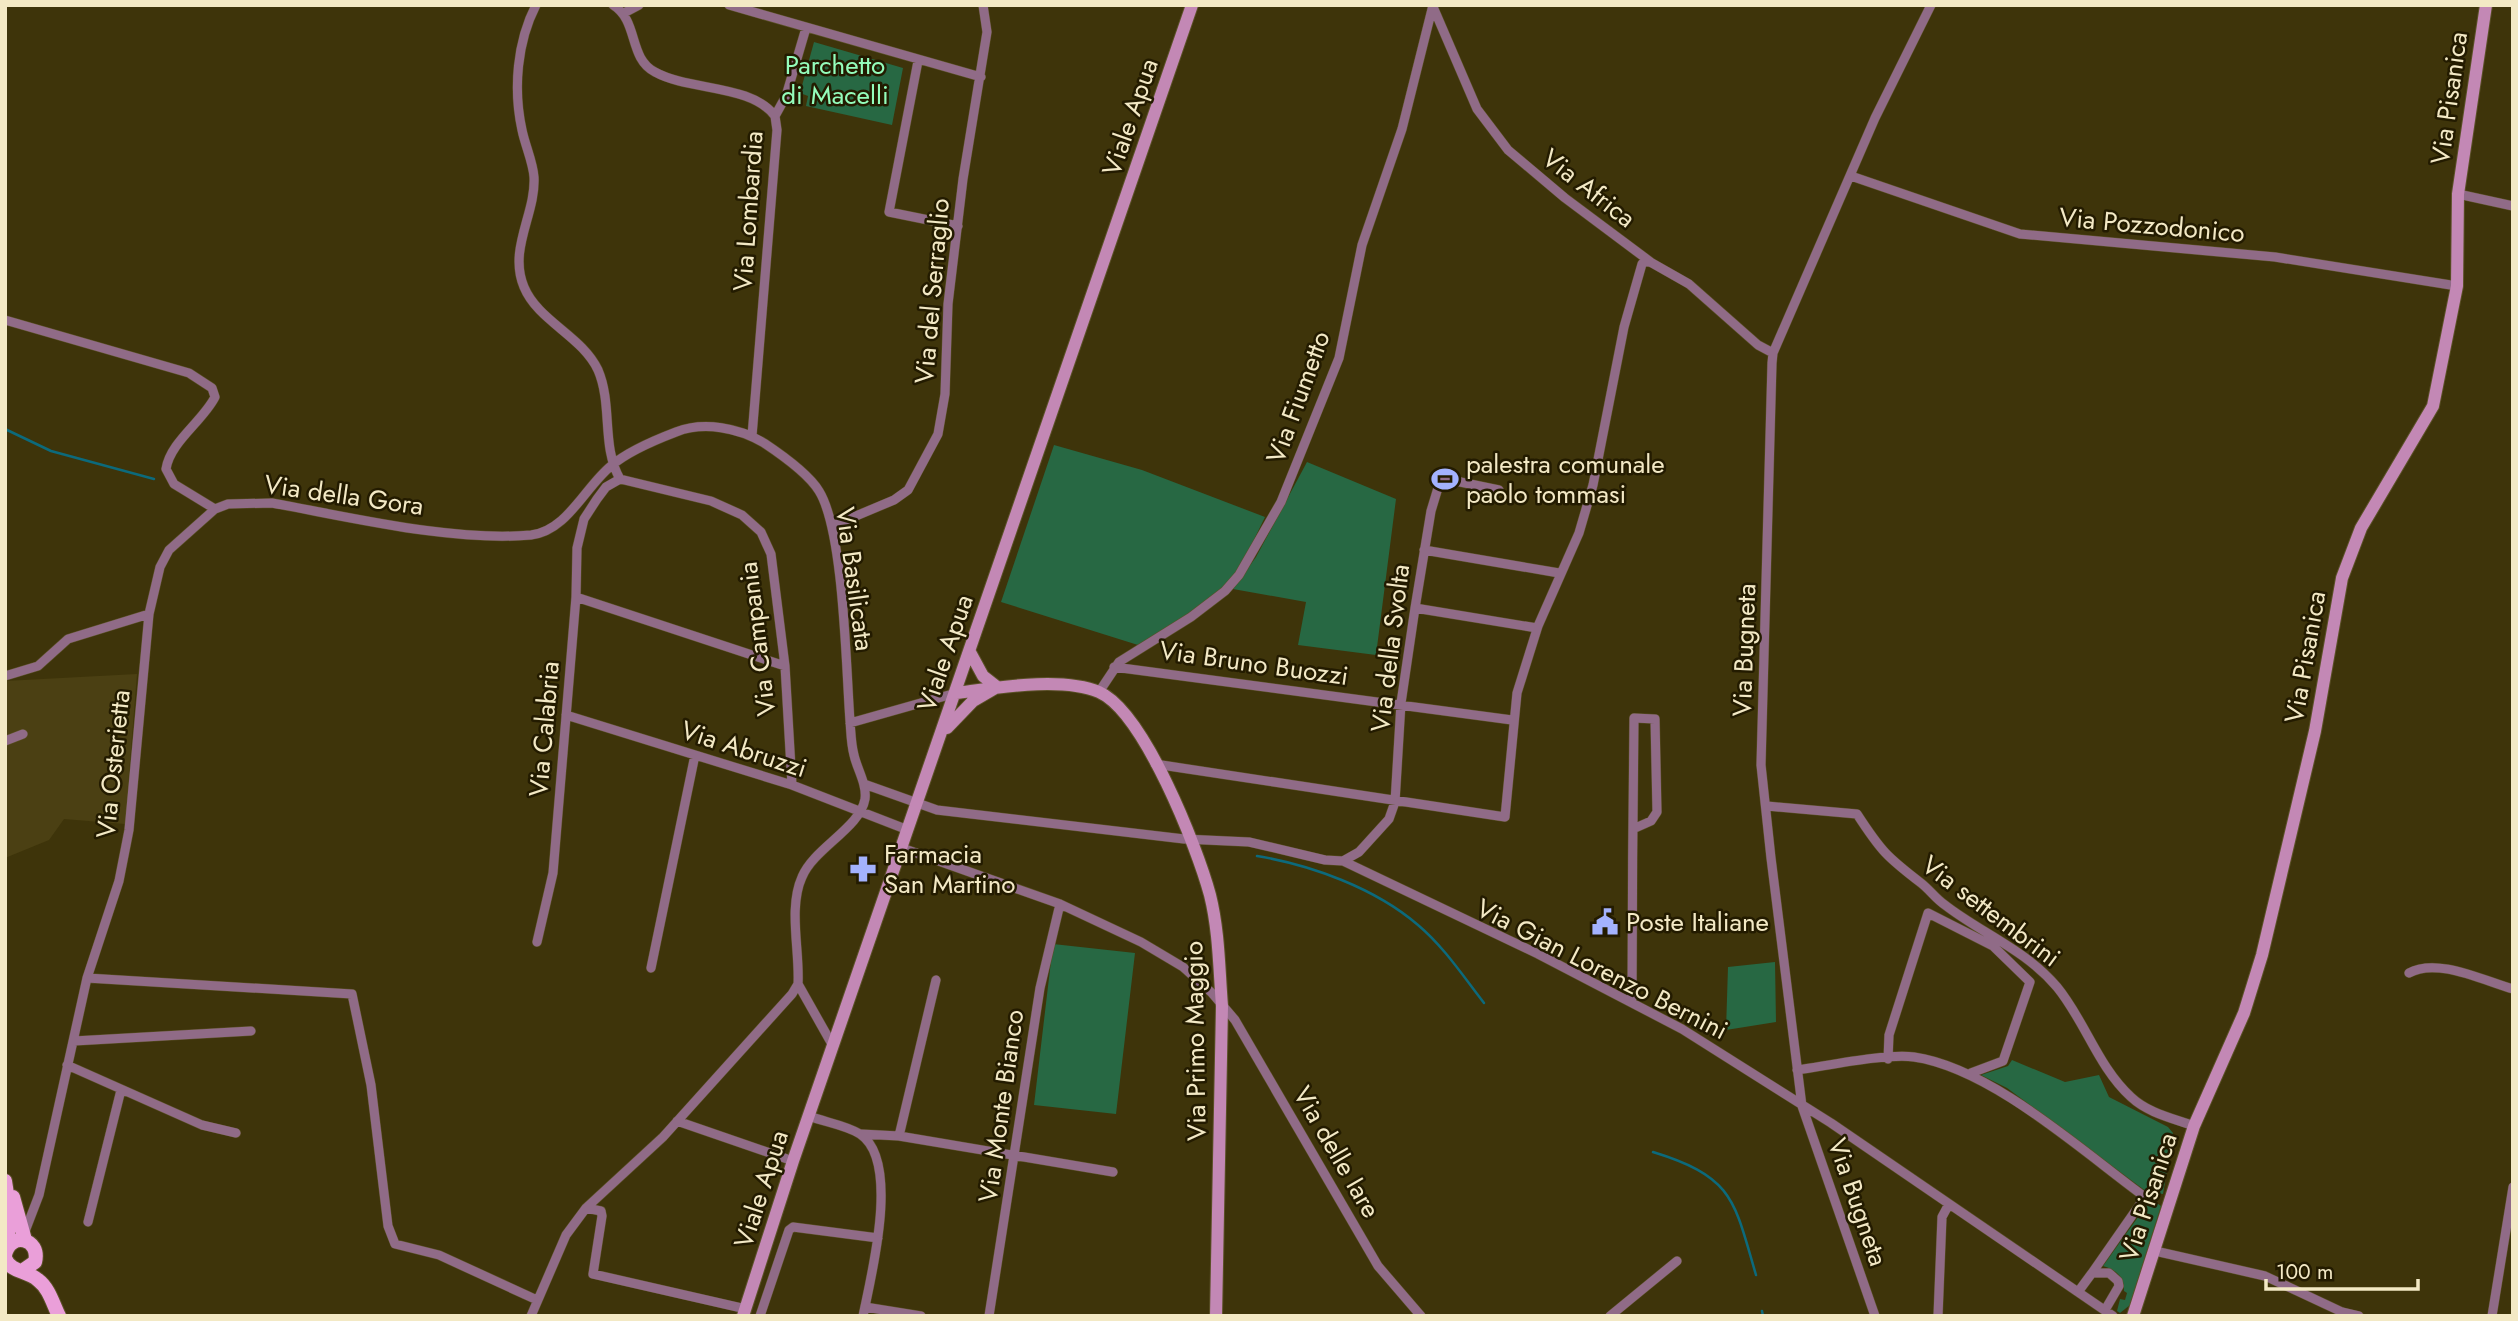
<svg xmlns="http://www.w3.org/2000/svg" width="2518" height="1321" font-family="Jost,sans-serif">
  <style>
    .built { fill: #4b4013 }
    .green { fill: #276843 }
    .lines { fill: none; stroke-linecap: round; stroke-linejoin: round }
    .stream { stroke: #0c6a7c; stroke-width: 2.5 }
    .street-casing { stroke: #5b5128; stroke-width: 10 }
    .secondary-casing { stroke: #5b5128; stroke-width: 14 }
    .primary-casing { stroke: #5b5128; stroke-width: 16 }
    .street { stroke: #906b87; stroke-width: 9 }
    .secondary { stroke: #c388b5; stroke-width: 12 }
    .primary { stroke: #ea9fd9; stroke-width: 14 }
    .labels { text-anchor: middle; stroke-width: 5; stroke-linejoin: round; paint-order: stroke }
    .park-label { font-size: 26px; fill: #94fdbb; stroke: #231b00 }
    .street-label { font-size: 26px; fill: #f3e9c5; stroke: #231b00 }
    .poi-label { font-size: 26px; fill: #f3e9c5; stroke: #231b00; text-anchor: start }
  </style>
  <rect width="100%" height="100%" fill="#3e340a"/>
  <!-- built -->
  <path class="built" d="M137 674 125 824 64 819 49 840 5 858V681Z"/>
  <!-- green -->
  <path class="green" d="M814 42 903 68 892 125 806 106 808 96 800 93Z
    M1054 445 1142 470 1265 517C1255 537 1245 561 1231 579 1207 607 1169 625 1138 645L1001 602Z
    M1307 462 1396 499 1376 655 1298 645 1306 602 1233 589 1256 557Z
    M1053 944 1135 953 1116 1114 1034 1105Z
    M1775 962 1776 1022 1726 1030 1728 967Z
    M2012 1060 2065 1082 2099 1075 2109 1097 2168 1127 2173 1133 2163 1194 2147 1192 2007 1088 1981 1075 2008 1066Z
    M2151 1199 2161 1206 2130 1305 2120 1313 2117 1311 2120 1299 2125 1300 2127 1293 2124 1291C2124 1277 2117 1270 2103 1266Z"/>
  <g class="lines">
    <!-- stream -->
    <path class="stream" d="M5 429 51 451 154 479
      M1257 856C1311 865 1375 888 1418 925 1444 947 1463 976 1484 1003
      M1653 1152C1734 1177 1734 1200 1756 1275
      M1762 1311 1763 1316"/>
    <!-- street casing -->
    <g class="street-casing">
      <path id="street" d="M536 5C517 42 513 89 522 130 525 145 533 162 534 177 536 214 508 249 524 287 538 321 582 336 598 370 613 405 601 446 620 479L711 501 742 515 761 532 771 554 785 666 792 785
        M613 5C639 21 628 58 655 72 689 91 751 84 775 116L777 130 752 436
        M729 5 981 77
        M1434 9 1477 109 1508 150 1565 198 1652 263 1689 284 1758 345 1773 353
        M624 13 639 5
        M918 61 889 212 958 226
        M775 116 786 96 806 28
        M1851 176 2020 234 2275 257 2457 286
        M2458 194 2513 206
        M5 320 189 373 212 388 215 397C203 421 170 442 166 469L174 484 215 509
        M832 526 894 500 908 490 938 434 945 394 948 304 963 179 987 32 983 5
        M1424 550 1559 573
        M576 597 785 666
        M1415 608 1537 628
        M1114 667 1512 720
        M5 676 38 666 68 639 149 614
        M1099 692 1119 662 1191 617 1225 591 1239 575 1281 502 1339 358 1362 245 1402 129 1433 5
        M566 715 792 785 908 830
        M850 723 956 693
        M5 741 23 734
        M1155 764 1505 817 1517 693 1538 626 1579 533 1593 485 1624 327 1642 264 1645 261 1652 263
        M864 784 937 810 1184 839 1249 842 1325 860 1343 861 1359 852 1389 819 1395 802 1401 703 1415 608 1431 511 1441 478 1499 490
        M1767 806 1857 814C1881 851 1887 857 1921 883 1930 890 1936 899 1945 905 1981 933 2026 950 2057 987 2085 1021 2098 1067 2131 1097 2148 1113 2172 1118 2194 1126
        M902 848 1060 904 1141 942 1183 967 1212 993 1235 1020 1378 1266 1421 1316
        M1343 861 1538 954 1682 1029 1831 1123 2113 1316
        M537 942 553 873 576 597 577 548 584 519 597 499 606 487 620 479
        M651 968 695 755
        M2409 973C2437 957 2484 981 2513 989
        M87 978 352 994 371 1085 388 1226 395 1244 439 1255 537 1300
        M798 984 833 1046
        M1632 1001C1632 907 1633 812 1634 718L1655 719 1657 812 1651 821 1633 829
        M74 1041 251 1031
        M1888 1059 1889 1035 1928 913 1993 946 2030 982 2003 1061 1971 1073
        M67 1065 202 1125 236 1133
        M1797 1070C1826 1066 1887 1053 1914 1057 1991 1068 2082 1151 2145 1197L2092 1273
        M809 1116C824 1122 846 1125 860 1134 901 1161 871 1276 863 1316
        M677 1121 793 1161
        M861 1134 899 1136 1113 1172
        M899 1136 936 980
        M586 1208 601 1211 602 1216 593 1274 746 1309
        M88 1222 121 1090
        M24 1234 39 1195 87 978 119 881 129 830 149 614 160 567 169 550 215 509 228 504 272 503C350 517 452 542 531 535 567 531 585 487 611 466 628 451 655 440 676 432 704 421 739 428 764 443 782 455 808 473 819 491 844 531 846 669 850 721 851 733 851 744 854 755 857 769 867 784 865 799 860 828 814 848 802 877 788 908 800 951 798 984L792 994 663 1137 586 1208 566 1235 531 1316
        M2155 1251 2265 1276 2342 1312 2359 1316
        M2078 1292 2092 1273H2109L2118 1281 2119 1286 2105 1310
        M865 1307 921 1316
        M760 1316 789 1230 793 1227 878 1238
        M989 1316 1040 988 1060 904
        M1610 1316 1677 1261
        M1875 1316 1802 1106 1771 858 1761 765 1772 363 1773 353 1875 118 1931 5
        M1938 1316 1942 1217 1949 1204
        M2492 1316 2513 1187"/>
    </g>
    <!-- secondary casing -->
    <g class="secondary-casing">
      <path id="secondary" d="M956 693C995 688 1061 676 1099 692 1144 712 1197 847 1210 895 1219 931 1219 968 1222 1006L1216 1316
        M947 728 973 701 997 687 983 676 970 652
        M743 1316 793 1161 1192 5
        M2133 1316 2194 1126 2244 1013 2262 955 2315 731 2342 578 2361 528 2433 406 2457 286 2458 194 2486 5"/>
    </g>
    <!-- primary casing -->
    <g class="primary-casing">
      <path id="primary" d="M5 1181 10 1213 7 1248
        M13 1197 25 1240
        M5 1255C10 1231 41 1238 35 1262L22 1271
        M5 1258C11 1273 27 1270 38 1280 49 1288 53 1304 59 1316"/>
    </g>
    <!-- street -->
    <use href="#street" class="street"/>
    <!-- secondary -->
    <use href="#secondary" class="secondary"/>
    <!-- primary -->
    <use href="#primary" class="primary"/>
  </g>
  <!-- icons -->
  <defs>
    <g id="stadium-bare" transform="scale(2.1)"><path d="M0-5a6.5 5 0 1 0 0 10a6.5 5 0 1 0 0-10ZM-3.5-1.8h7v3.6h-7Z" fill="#a3b2fd" stroke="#231b00" stroke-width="2.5" paint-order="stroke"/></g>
    <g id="pharmacy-bare" transform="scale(2.1)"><path d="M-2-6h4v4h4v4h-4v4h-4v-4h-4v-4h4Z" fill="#a3b2fd" stroke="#231b00" stroke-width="2.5" paint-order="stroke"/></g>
    <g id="civic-bare" transform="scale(2.1)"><path d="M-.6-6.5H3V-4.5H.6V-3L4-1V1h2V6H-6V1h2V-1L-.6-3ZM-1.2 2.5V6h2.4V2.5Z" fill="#a3b2fd" stroke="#231b00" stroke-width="2.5" paint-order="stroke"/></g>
  </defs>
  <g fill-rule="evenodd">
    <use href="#stadium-bare" x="1445" y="479"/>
    <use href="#pharmacy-bare" x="863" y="869"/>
    <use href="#civic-bare" x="1605" y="922"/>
  </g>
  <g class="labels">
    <!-- park labels -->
    <g class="park-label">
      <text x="835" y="74">Parchetto<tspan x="835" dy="30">di Macelli</tspan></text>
    </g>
    <!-- street labels -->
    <g class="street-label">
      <text transform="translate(2449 98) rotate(-82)" y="9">Via Pisanica</text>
      <text transform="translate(1130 117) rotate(-71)" y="9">Viale Apua</text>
      <text transform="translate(1589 188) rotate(38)" y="9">Via Africa</text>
      <text transform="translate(748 211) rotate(-86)" y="9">Via Lombardia</text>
      <text transform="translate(2152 225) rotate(5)" y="9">Via Pozzodonico</text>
      <text transform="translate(932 291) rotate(-85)" y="9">Via del Serraglio</text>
      <text transform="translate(1298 397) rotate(-70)" y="9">Via Fiumetto</text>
      <text transform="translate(344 495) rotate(8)" y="9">Via della Gora</text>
      <text transform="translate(855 579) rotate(82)" y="9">Via Basilicata</text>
      <text transform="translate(757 639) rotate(-97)" y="9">Via Campania</text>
      <text transform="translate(1390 648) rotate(-83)" y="9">Via della Svolta</text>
      <text transform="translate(1744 650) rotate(-88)" y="9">Via Bugneta</text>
      <text transform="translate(945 653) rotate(-71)" y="9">Viale Apua</text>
      <text transform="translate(2305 657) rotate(-80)" y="9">Via Pisanica</text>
      <text transform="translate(1254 663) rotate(8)" y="9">Via Bruno Buozzi</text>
      <text transform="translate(544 729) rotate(-85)" y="9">Via Calabria</text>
      <text transform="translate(744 749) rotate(18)" y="9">Via Abruzzi</text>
      <text transform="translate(113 764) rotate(-84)" y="9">Via Osterietta</text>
      <text transform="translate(1991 911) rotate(37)" y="9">Via settembrini</text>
      <text transform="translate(1602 969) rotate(27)" y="9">Via Gian Lorenzo Bernini</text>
      <text transform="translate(1195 1041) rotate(-91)" y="9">Via Primo Maggio</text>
      <text transform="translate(1001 1106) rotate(-82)" y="9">Via Monte Bianco</text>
      <text transform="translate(1337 1152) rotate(60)" y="9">Via delle Iare</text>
      <text transform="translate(761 1189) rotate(-72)" y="9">Viale Apua</text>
      <text transform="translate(2148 1197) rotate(-72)" y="9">Via Pisanica</text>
      <text transform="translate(1858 1202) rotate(71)" y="9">Via Bugneta</text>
    </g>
    <!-- poi labels -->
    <g class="poi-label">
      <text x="1466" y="473">palestra comunale<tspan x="1466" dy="30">paolo tommasi</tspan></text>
      <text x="884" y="863">Farmacia<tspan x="884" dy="30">San Martino</tspan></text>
      <text x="1626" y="931">Poste Italiane</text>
    </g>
  </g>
  <!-- border -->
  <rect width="2518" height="1321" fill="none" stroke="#f3e9c5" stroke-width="14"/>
  <!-- scale -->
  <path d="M2266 1279v10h152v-10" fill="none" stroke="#f3e9c5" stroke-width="3.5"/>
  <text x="2276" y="1279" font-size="21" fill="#f3e9c5" stroke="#231b00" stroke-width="5" paint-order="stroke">100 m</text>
</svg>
